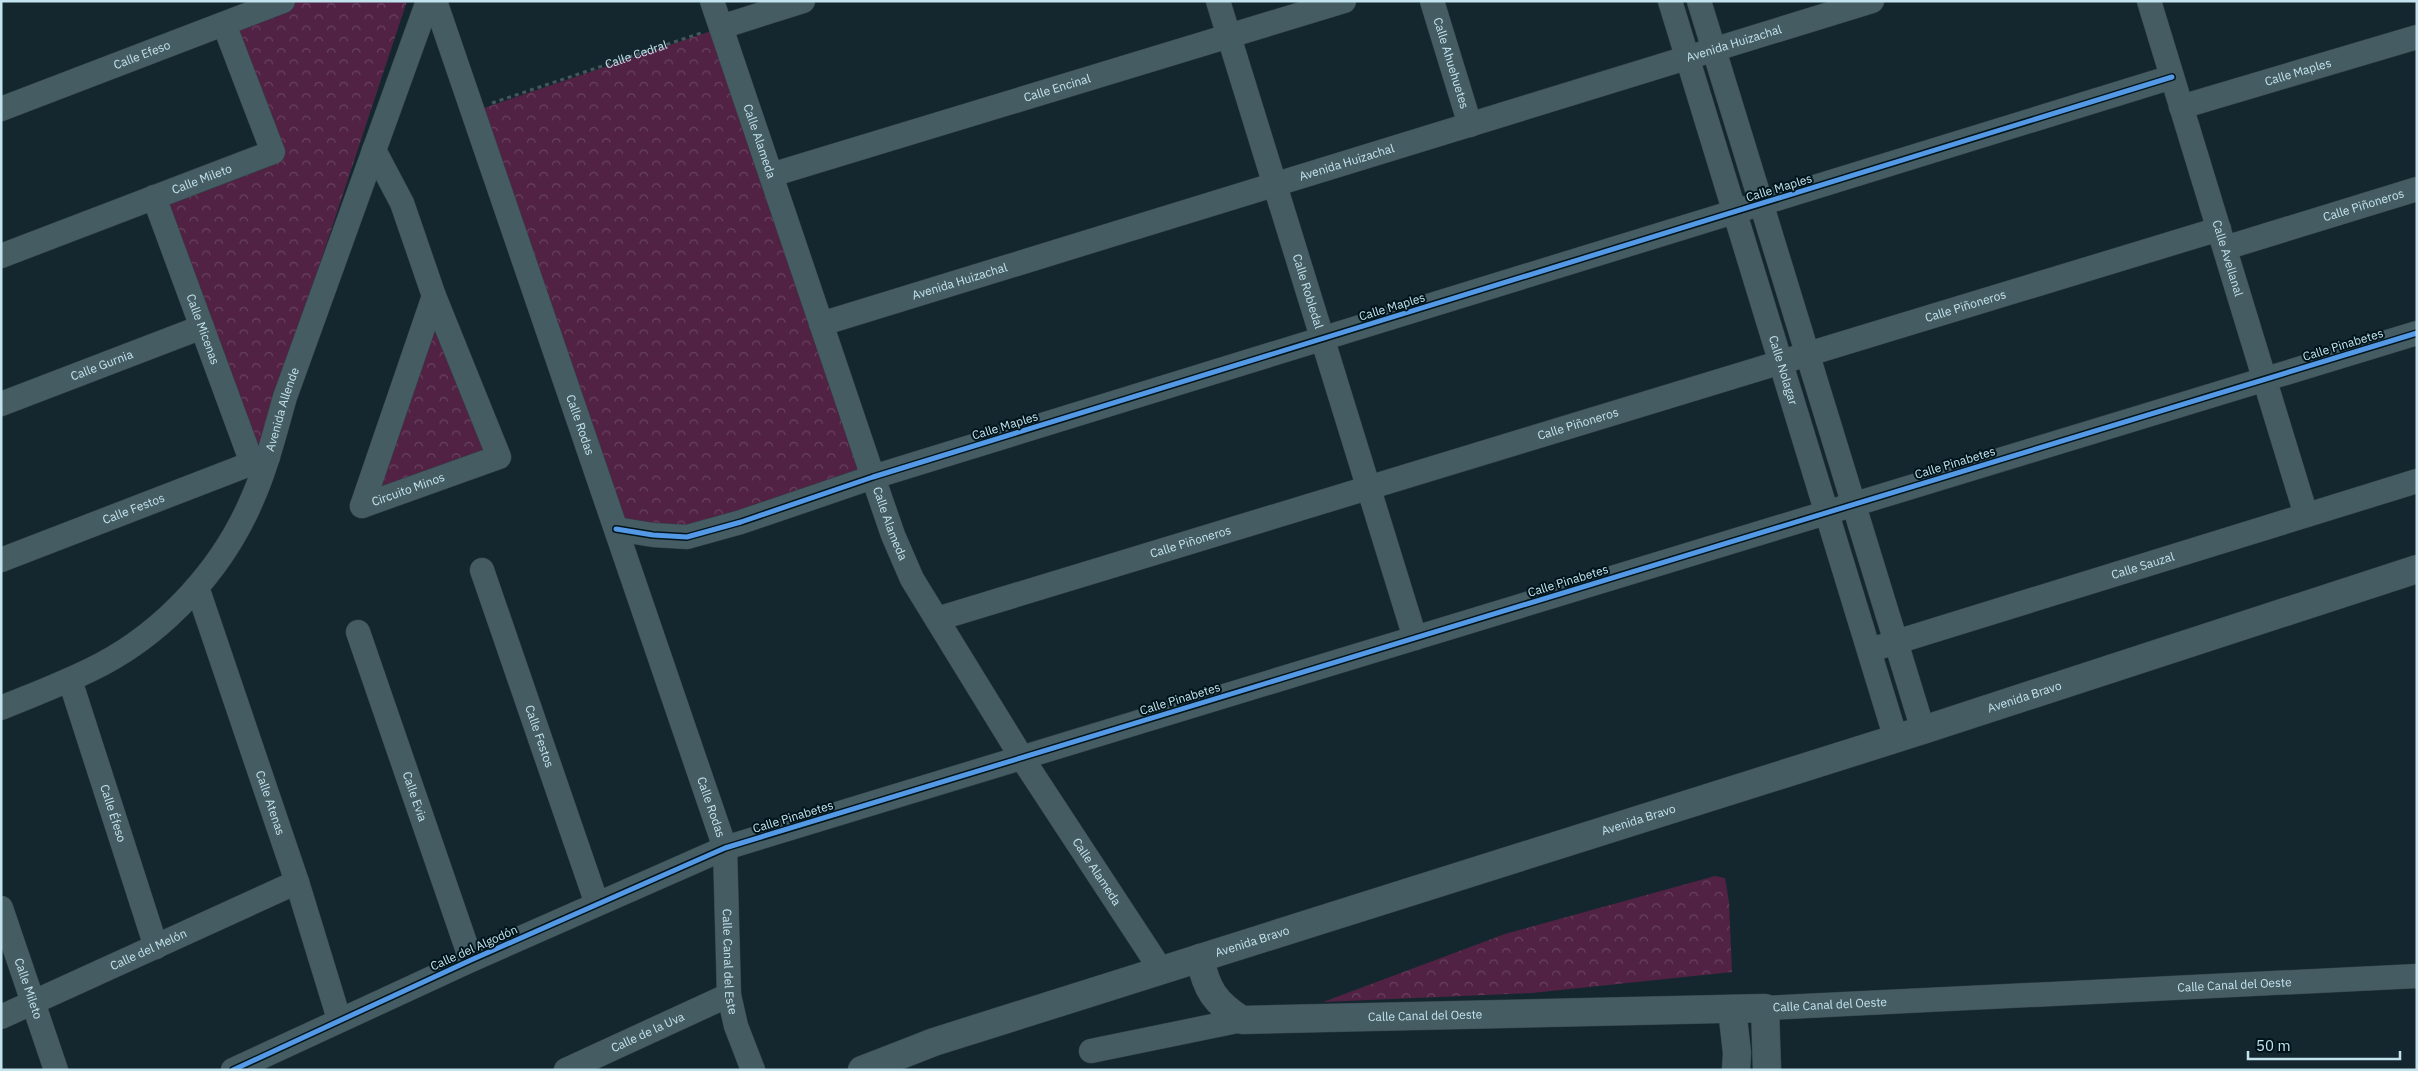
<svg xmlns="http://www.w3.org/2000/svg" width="2418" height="1071" font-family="'IBM Plex Sans',sans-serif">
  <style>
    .park { fill: url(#park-crowns) }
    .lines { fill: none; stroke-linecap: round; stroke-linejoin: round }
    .street-casing { stroke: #324248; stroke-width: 25 }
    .secondary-casing { stroke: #324248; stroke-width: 29 }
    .path { stroke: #43575d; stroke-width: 3; stroke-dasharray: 4 4; stroke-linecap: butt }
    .street { stroke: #455c63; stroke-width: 24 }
    .secondary { stroke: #455c63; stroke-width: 28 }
    .cycleway-casing { stroke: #00141c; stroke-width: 8 }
    .cycleway { stroke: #5399e6; stroke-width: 5 }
    .labels { text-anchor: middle; stroke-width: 4; stroke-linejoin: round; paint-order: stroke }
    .street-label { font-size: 12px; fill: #c3e3ee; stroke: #00141c }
  </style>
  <defs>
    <pattern id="park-crowns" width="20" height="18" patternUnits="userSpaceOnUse" patternTransform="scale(1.25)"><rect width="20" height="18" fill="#512244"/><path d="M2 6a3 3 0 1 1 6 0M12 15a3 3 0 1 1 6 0" fill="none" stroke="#68425f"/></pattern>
  </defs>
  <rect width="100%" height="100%" fill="#14272e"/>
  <!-- park -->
  <path class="park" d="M295 1H407L259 448 151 195 277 143 234 24Z
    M720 28 870 475 688 534 618 527 475 111Z
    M434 301 496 455 365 502Z
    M1715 876 1725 878 1729 902 1732 972 1532 993 1323 1002 1505 934Z"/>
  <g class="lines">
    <!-- street casing -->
    <g class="street-casing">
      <g id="street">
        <path id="s2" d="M435 1 725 848 729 995 736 1026 753 1070"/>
        <path id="s3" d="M712 1 873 477 893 535 912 579 1022 758 1161 970"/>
        <path id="s4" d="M1218 1 1415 638"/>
        <path id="s5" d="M1432 1 1470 125"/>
        <path id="s6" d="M1670 1 1896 739"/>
        <path d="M1699 1 1923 730"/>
        <path id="s7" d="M2149 1 2306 515"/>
        <path d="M721 27 803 1"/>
        <path id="s8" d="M2181 107 2417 37"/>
        <path id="s9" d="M1 109 283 1"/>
        <path id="s10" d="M771 175 1344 1"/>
        <path id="s11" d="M154 197 252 463"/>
        <path id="s12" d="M2225 248 2417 189"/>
        <path id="s13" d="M1 256 273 152 224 24"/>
        <path id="s14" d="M821 324 1872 1"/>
        <path id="s15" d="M1 404 202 327"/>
        <path id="s16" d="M362 506 499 457 434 296 402 203 374 150"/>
        <path d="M362 506 434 296"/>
        <path d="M616 529 653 535 687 537 741 522 873 477 2172 77"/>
        <path id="s17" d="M1 560 268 457"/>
        <path id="s18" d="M482 570 597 904"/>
        <path id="s19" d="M197 587 297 882 339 1019"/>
        <path id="s20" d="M937 619 2219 229"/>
        <path id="s21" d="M358 632 471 960"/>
        <path id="s22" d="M1880 647 2417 481"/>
        <path id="s23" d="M70 680 156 947"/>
        <path id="s24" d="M1 708C35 694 70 681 102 664 166 630 222 569 251 502 266 469 275 432 285 397L428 1"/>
        <path id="s25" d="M1 908 56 1070"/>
        <path id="s26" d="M1765 1008 2417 976"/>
        <path id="s27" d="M1 1017 297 882"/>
        <path d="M1091 1051 1242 1020"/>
        <path d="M233 1070 471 960 725 848 2417 333"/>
        <path id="s28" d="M566 1070 729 995"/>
      </g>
    </g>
    <!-- secondary casing -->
    <g class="secondary-casing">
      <g id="secondary">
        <path id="s29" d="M1200 958C1206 989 1215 1003 1242 1020L1765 1008 1767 1070"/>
        <path d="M1732 1009 1737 1053 1736 1070"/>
        <path id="s30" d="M862 1070 934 1042 1923 730 2417 569"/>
      </g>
    </g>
    <!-- path -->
    <path class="path" id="s1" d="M492 103 701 33"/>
    <!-- street -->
    <use href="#street" class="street"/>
    <!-- secondary -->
    <use href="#secondary" class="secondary"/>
    <!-- cycleway casing -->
    <g class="cycleway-casing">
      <path id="cycleway" d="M616 529 653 535 687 537 741 522 873 477 2172 77
        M233 1070 471 960 725 848 2417 333"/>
    </g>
    <!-- cycleway -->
    <use href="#cycleway" class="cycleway"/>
  </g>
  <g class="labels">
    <!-- street labels -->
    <g class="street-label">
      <text dy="4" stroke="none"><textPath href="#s14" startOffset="955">Avenida Huizachal</textPath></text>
      <text dy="4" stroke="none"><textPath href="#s1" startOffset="152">Calle Cedral</textPath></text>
      <text dy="4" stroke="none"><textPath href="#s9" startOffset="151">Calle Efeso</textPath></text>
      <text dy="4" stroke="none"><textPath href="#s5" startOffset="65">Calle Ahuehuetes</textPath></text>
      <text dy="4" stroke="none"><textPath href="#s8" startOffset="122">Calle Maples</textPath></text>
      <text dy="4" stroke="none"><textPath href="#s10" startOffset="299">Calle Encinal</textPath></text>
      <text dy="4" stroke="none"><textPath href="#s3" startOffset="148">Calle Alameda</textPath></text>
      <text dy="4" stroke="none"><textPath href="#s14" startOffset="550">Avenida Huizachal</textPath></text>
      <text dy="4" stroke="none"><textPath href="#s13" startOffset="215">Calle Mileto</textPath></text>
      <text transform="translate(1779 188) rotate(-17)" y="4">Calle Maples</text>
      <text dy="4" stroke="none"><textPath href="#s12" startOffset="145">Calle Piñoneros</textPath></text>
      <text dy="4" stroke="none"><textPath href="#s7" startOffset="269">Calle Avellanal</textPath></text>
      <text dy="4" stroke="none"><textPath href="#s14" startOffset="145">Avenida Huizachal</textPath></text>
      <text dy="4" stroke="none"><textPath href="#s4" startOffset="304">Calle Robledal</textPath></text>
      <text dy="4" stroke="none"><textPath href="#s20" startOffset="1075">Calle Piñoneros</textPath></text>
      <text transform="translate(1392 307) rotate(-17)" y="4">Calle Maples</text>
      <text dy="4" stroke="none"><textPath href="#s11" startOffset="141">Calle Micenas</textPath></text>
      <text transform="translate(2343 345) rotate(-17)" y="4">Calle Pinabetes</text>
      <text dy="4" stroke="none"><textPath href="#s15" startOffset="108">Calle Gurnia</textPath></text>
      <text dy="4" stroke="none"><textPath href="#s6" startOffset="386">Calle Nolagar</textPath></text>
      <text dy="4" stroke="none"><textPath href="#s24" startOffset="432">Avenida Allende</textPath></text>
      <text dy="4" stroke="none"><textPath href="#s20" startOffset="670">Calle Piñoneros</textPath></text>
      <text dy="4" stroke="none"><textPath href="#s2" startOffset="448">Calle Rodas</textPath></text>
      <text transform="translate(1005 426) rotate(-17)" y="4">Calle Maples</text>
      <text transform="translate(1955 463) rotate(-17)" y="4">Calle Pinabetes</text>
      <text dy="4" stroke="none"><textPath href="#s16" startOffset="49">Circuito Minos</textPath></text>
      <text dy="4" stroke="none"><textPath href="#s17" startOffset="142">Calle Festos</textPath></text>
      <text dy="4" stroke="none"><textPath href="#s3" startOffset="552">Calle Alameda</textPath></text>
      <text dy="4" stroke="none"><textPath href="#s20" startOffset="265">Calle Piñoneros</textPath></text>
      <text dy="4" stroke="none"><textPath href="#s22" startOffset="275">Calle Sauzal</textPath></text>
      <text transform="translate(1568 581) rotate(-17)" y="4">Calle Pinabetes</text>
      <text dy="4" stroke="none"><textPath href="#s30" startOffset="1221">Avenida Bravo</textPath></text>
      <text transform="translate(1180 699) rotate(-17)" y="4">Calle Pinabetes</text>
      <text dy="4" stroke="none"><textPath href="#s18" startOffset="176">Calle Festos</textPath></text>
      <text dy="4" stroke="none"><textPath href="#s21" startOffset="174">Calle Evia</textPath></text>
      <text dy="4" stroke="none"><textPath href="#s19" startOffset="228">Calle Atenas</textPath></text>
      <text dy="4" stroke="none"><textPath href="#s2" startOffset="852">Calle Rodas</textPath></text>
      <text dy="4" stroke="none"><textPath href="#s23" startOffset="140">Calle Éfeso</textPath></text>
      <text transform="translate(793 817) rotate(-17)" y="4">Calle Pinabetes</text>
      <text dy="4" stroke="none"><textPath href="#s30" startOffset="816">Avenida Bravo</textPath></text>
      <text dy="4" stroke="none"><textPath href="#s3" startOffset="958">Calle Alameda</textPath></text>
      <text dy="4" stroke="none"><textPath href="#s30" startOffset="411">Avenida Bravo</textPath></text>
      <text transform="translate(474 948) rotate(-24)" y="4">Calle del Algodón</text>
      <text dy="4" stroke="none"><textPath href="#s27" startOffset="162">Calle del Melón</textPath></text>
      <text dy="4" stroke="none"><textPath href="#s2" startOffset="1009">Calle Canal del Este</textPath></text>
      <text dy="4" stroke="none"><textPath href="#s26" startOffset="470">Calle Canal del Oeste</textPath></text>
      <text dy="4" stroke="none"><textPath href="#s25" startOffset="85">Calle Mileto</textPath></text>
      <text dy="4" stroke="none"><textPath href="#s26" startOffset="65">Calle Canal del Oeste</textPath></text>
      <text dy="4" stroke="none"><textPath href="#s29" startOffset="261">Calle Canal del Oeste</textPath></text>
      <text dy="4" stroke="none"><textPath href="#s28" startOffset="90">Calle de la Uva</textPath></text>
    </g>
  </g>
  <!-- border -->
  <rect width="2418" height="1071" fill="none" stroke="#c3e3ee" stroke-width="5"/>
  <!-- scale -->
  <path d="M2248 1051v8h152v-8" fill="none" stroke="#c3e3ee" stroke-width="2.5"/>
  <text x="2256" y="1051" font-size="15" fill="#c3e3ee" stroke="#00141c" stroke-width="4" paint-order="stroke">50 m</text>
</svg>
